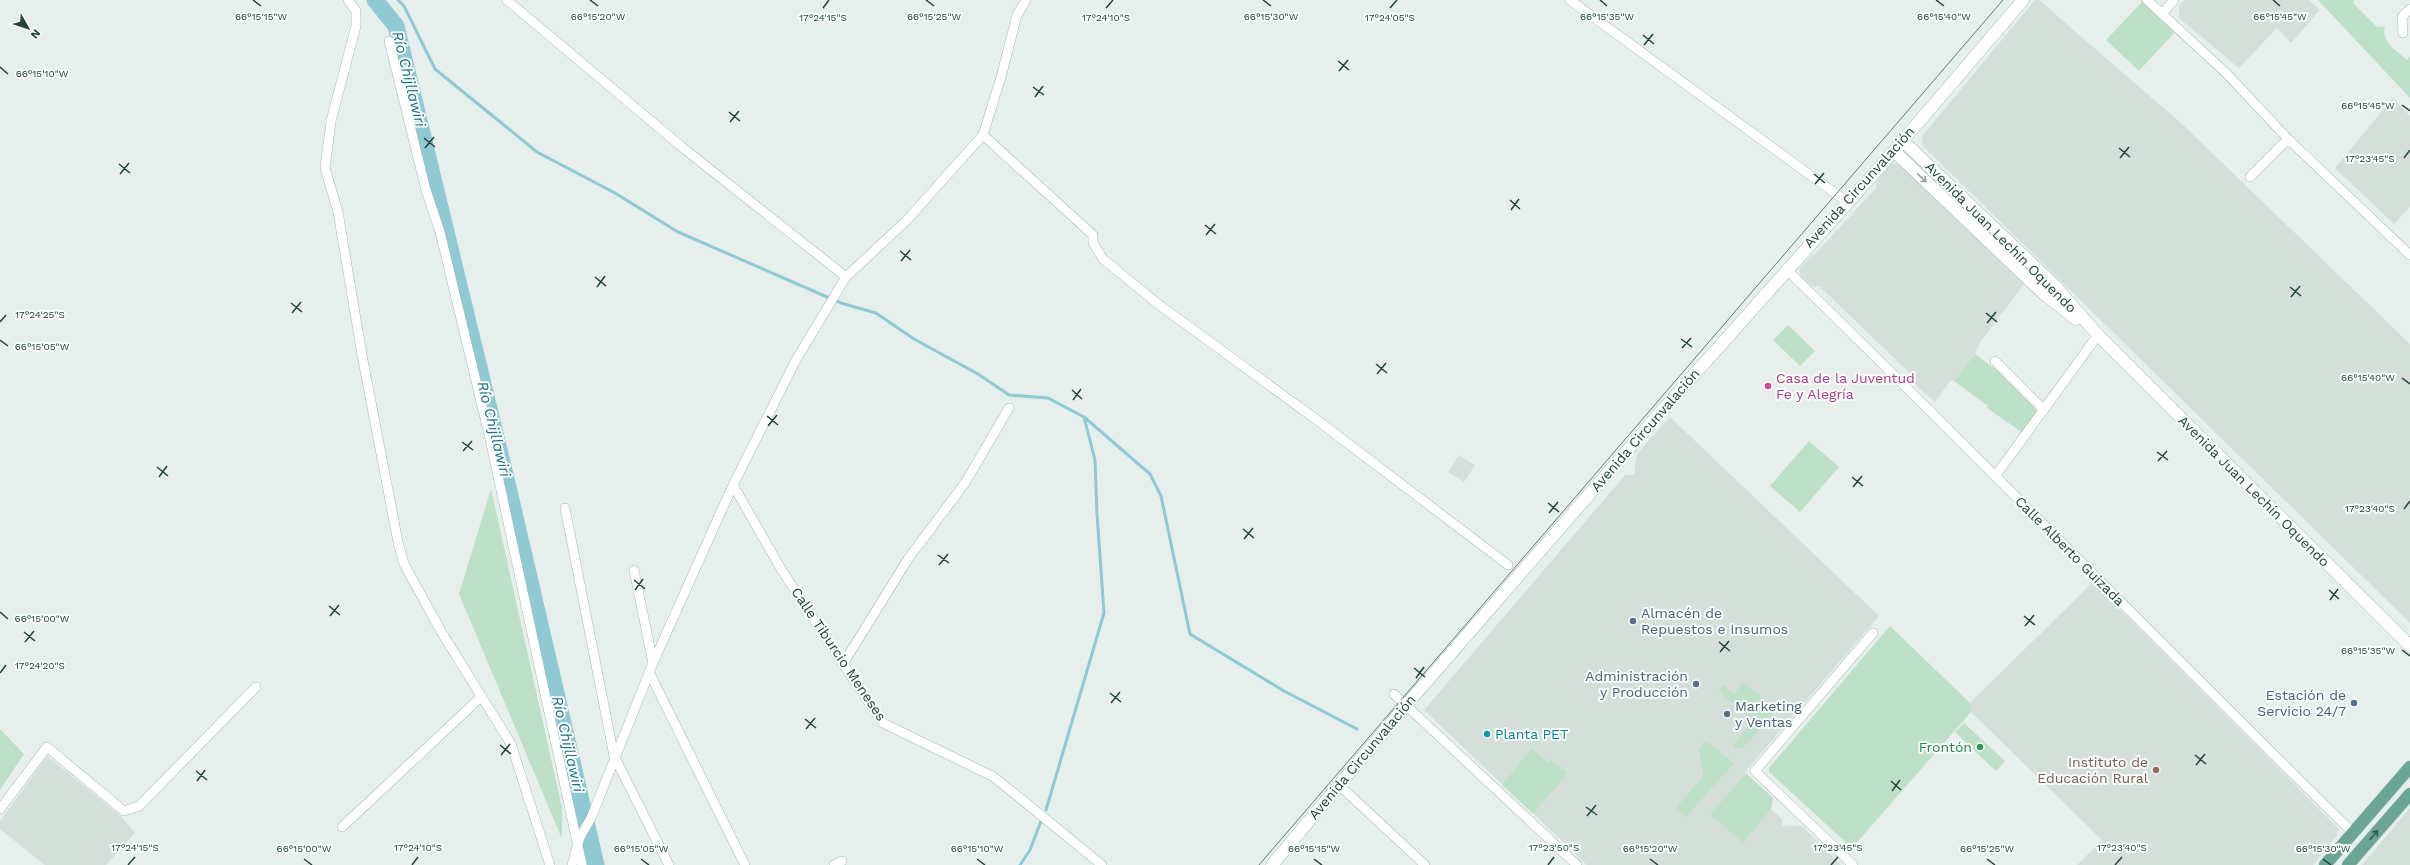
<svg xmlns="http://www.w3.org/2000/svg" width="2410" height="865" font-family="'Work Sans',sans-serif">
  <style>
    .built { fill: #d4dfda }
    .green { fill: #bfe0c8 }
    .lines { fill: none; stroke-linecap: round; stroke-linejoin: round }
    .stream { stroke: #8ec9d4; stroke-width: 3 }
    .river { stroke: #8ec9d4; stroke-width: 17 }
    .street-casing { stroke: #a8b8b2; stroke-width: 10 }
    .secondary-casing { stroke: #a4bbb3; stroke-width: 13 }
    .primary-casing { stroke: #c2cac8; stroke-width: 13 }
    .street { stroke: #fff; stroke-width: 9 }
    .secondary { stroke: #fff; stroke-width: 12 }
    .primary { stroke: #6aa596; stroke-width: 12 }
    .tram { stroke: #5f7d75; stroke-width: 1 }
    .oneway { stroke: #92a09c }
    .oneway2 { stroke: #365b51 }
    .ticks { fill: none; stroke: #24423a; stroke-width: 1.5 }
    .hotel-dot { fill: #d1479c; stroke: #f7fbf9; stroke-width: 1.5 }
    .service-dot { fill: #5c6f8a; stroke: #f7fbf9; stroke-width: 1.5 }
    .culture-dot { fill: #0f9aa8; stroke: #f7fbf9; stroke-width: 1.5 }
    .leisure-dot { fill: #2e9e5b; stroke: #f7fbf9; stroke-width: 1.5 }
    .education-dot { fill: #8d6e63; stroke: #f7fbf9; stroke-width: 1.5 }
    .labels { text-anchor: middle; stroke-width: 4; stroke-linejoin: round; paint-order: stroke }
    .street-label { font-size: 14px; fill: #24423a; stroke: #f7fbf9 }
    .hotel-label { font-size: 14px; fill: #b23c85; stroke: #f7fbf9; text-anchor: start }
    .service-label { font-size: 14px; fill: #4e5e75; stroke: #f7fbf9; text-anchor: start }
    .culture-label { font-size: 14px; fill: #0d838f; stroke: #f7fbf9; text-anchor: start }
    .leisure-label { font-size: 14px; fill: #27864d; stroke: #f7fbf9; text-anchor: end }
    .education-label { font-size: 14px; fill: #785e54; stroke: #f7fbf9; text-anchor: end }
    .water-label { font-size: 15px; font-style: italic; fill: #1c6f80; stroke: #f7fbf9 }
    .ticks-label { font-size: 10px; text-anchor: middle; fill: #24423a; stroke: #f7fbf9; stroke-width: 4; stroke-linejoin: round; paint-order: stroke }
  </style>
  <rect width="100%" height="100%" fill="#e6efeb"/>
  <!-- built -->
  <path class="built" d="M2035 0H2039L2182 124 2410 344V623L1923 146 1922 136Z
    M2184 0H2309L2320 10 2291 43 2277 28 2239 68 2179 18V6Z
    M2393 98 2410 116V207L2394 224 2335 168Z
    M1892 163 1901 165 2025 283 1981 341 1975 354 1954 381 1951 380 1935 402 1916 385V379L1819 286 1812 287 1800 275 1799 269 1811 256 1816 253 1876 188V182Z
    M1670 417 1879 616 1745 772 1773 798 1771 809 1782 819V827L1801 825 1841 865H1587L1424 710 1625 475H1634L1637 454Z
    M1459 455 1475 465 1464 482 1448 472Z
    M2093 582 2339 829 2336 837 2313 865H2077L2102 840 1971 712 1970 703Z
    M47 756 122 817 135 833 106 865H45L0 829V821Z
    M2410 808V865H2362Z"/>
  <!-- green -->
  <path class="green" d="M2318 0H2355L2353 3 2377 27 2385 26C2380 41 2397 51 2407 60L2410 57V98Z
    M2142 2 2175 32 2139 71 2106 40Z
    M1788 325 1815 351 1800 366 1773 340Z
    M1975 354C1990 366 2034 394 2037 413L2023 433 1987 408 1988 406 1954 381Z
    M1809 441 1839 467 1800 512 1770 486Z
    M491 489 562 808V839L459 594Z
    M1890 626 1970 703 1971 712 1852 848 1769 772V768Z
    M1743 682 1777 710 1743 748 1735 749 1732 746 1753 721 1718 691 1723 685 1734 694Z
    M1964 723 2005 761 1996 771 1955 732Z
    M0 729 24 754 0 790Z
    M1704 742 1709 743 1734 763 1686 817 1676 808 1702 777C1706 765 1693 752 1704 742Z
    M1532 748 1548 763 1551 759 1568 773 1533 814 1502 785Z
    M1746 774 1773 798 1771 809 1743 843 1710 814Z"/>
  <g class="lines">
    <!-- stream -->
    <path class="stream" d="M398 0 404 6 435 69 537 152 615 193 678 232 841 303 876 313 914 339 978 374 1009 395 1048 398 1084 417 1095 460 1097 514 1104 613 1046 810
      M1084 417 1150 474 1161 496 1190 634 1284 691 1357 729
      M1020 865 1030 850 1041 821"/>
    <!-- river -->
    <path class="river" d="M375 0 396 26 508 487 596 865"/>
    <!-- street casing -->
    <g class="street-casing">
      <path id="street" d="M348 0 356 11V26L331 121 325 168 338 212 362 355 398 542 404 564 442 633 511 744 550 865
        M507 0 682 147 846 277
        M1570 0 1847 202
        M2147 0 2227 74 2288 139 2410 255
        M2162 14 2174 0
        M2403 33 2402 17 2410 9
        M389 41 426 190 440 232 490 439 582 865
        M983 135 1093 235V243L1103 259 1158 304 1317 420 1508 565
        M2250 177 2288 139
        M1786 269C1977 455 2163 646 2353 833
        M1995 361 2044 410
        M1996 475 2098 335
        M733 485 781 569 843 664 883 723 994 777 1102 865
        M565 508 614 756 669 865
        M634 570 653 663
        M843 664 908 559 965 483 1009 408
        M649 672 745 865
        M1394 694 1577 865
        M1339 785 1425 865
        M0 809 47 747 124 811 139 806 256 687
        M342 827 481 697
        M572 865 580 837 591 818 653 663 733 485 796 360 846 277 906 221 983 135 1001 77 1017 15 1026 0
        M834 865 842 861
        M1853 865 1755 771 1873 633"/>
    </g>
    <!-- secondary casing -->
    <g class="secondary-casing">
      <path id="secondary" d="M1902 140 2054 285 2098 335 2410 646
        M1894 151 2044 294 2076 319
        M1272 865 1407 704 1659 414 1894 151 2023 0"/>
    </g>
    <!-- primary casing -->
    <g class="primary-casing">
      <path id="primary" d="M2325 865 2410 767
        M2348 865 2410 794"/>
    </g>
    <!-- street -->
    <use href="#street" class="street"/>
    <!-- secondary -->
    <use href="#secondary" class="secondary"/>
    <!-- primary -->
    <use href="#primary" class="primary"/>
    <!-- tram -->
    <path class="tram" d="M1259 865 2003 0"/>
  </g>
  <!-- one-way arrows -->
  <defs><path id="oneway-shaft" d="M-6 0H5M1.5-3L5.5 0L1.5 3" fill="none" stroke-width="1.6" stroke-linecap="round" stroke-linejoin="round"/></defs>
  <use class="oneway" href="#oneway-shaft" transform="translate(1922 178) rotate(44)"/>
  <use class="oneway2" href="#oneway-shaft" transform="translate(2374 835) rotate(-49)"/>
  <!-- ticks -->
  <path class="ticks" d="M253 0 261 6M590 0 598 6M926 0 934 6M1263 0 1271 6M1600 0 1607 6M1936 0 1944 6M2273 0 2280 6M823 8 829 0M1106 8 1113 0M1390 8 1397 0M1643 35 1654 44M1644 45 1653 34M1338 61 1349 70M0 67 8 74M1339 71 1348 60M1033 87 1044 95M1035 97 1043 86M2402 105 2410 111M729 112 740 121M730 122 739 111M424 138 435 147M425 148 434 137M2119 148 2130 157M2120 158 2129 147M2404 158 2410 150M119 164 130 173M120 174 129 163M1814 174 1825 183M1815 184 1824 173M1510 200 1520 209M1511 210 1519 199M1205 225 1216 234M1206 235 1215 224M900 251 911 260M901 261 910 250M595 277 606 286M597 287 605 276M2290 287 2301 296M2291 297 2300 286M291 303 302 312M292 313 301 302M1986 313 1997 322M0 322 6 315M1987 323 1996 312M1681 339 1692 347M0 340 8 346M1682 348 1691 338M1376 364 1387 373M1377 374 1386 363M2402 378 2410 384M1072 390 1082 399M1073 400 1081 389M767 416 778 425M768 426 777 415M462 442 473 450M463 451 472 441M2157 452 2168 460M2158 461 2167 451M157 467 168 476M159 477 167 466M1852 477 1863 486M1853 487 1862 476M1548 503 1559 512M2404 509 2410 501M1549 513 1558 502M1243 529 1254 538M1244 539 1253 528M938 555 949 563M939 565 948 554M634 580 645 589M635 590 643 579M2329 590 2339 599M2330 600 2338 589M329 606 340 615M0 612 8 619M330 616 339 605M2024 616 2035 625M2025 626 2034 615M24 632 35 641M25 642 34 631M1719 642 1730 651M2402 650 2410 656M1720 652 1729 641M1414 668 1425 677M0 673 6 665M1416 678 1424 667M1110 693 1121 702M1111 703 1120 692M805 719 816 728M806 729 815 718M500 745 511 754M501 755 510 744M2195 755 2206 764M2196 765 2205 754M196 771 207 780M197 781 205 770M1891 781 1901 790M1892 791 1900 780M1586 807 1597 815M1587 816 1596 805M304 859 312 865M641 859 649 865M977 859 985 865M1314 859 1322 865M1650 859 1658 865M1987 859 1995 865M2323 859 2331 865M128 865 135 857M412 865 418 857M1548 865 1554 857M1831 865 1838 857M2115 865 2122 857"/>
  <!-- markers -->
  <circle class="hotel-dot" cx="1768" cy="386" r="4"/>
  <g class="service-dot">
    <circle cx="1633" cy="621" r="4"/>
    <circle cx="1696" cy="684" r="4"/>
    <circle cx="2354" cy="703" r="4"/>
    <circle cx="1727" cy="714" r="4"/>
  </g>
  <circle class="culture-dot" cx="1487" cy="734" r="4"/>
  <circle class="leisure-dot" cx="1980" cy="747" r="4"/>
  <circle class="education-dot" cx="2156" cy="770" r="4"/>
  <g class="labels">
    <!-- street labels -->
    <g class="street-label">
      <text transform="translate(1859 187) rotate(-48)" y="5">Avenida Circunvalación</text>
      <text transform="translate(2001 237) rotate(45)" y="5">Avenida Juan Lechín Oquendo</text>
      <text transform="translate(1645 430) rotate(-49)" y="5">Avenida Circunvalación</text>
      <text transform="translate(2254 491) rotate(45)" y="5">Avenida Juan Lechín Oquendo</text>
      <text transform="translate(2070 551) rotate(45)" y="5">Calle Alberto Guizada</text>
      <text transform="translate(839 654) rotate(56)" y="5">Calle Tiburcio Meneses</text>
      <text transform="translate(1362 757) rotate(-50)" y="5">Avenida Circunvalación</text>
    </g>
    <!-- hotel labels -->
    <g class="hotel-label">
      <text x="1776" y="383">Casa de la Juventud<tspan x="1776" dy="16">Fe y Alegría</tspan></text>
    </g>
    <!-- service labels -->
    <g class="service-label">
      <text x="1641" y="618">Almacén de<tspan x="1641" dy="16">Repuestos e Insumos</tspan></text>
      <text x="1688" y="681" text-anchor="end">Administración<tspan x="1688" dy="16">y Producción</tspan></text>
      <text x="2346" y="700" text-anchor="end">Estación de<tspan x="2346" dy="16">Servicio 24/7</tspan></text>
      <text x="1735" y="711">Marketing<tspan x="1735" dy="16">y Ventas</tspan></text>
    </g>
    <!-- culture labels -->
    <g class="culture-label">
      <text x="1495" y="739">Planta PET</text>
    </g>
    <!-- leisure labels -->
    <g class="leisure-label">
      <text x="1972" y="752">Frontón</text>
    </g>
    <!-- education labels -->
    <g class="education-label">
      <text x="2148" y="767">Instituto de<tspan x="2148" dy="16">Educación Rural</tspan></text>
    </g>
    <!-- water labels -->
    <g class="water-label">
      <text transform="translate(409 79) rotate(76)" y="5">Río Chijllawiri</text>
      <text transform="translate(494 429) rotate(76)" y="5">Río Chijllawiri</text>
      <text transform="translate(568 744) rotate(77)" y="5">Río Chijllawiri</text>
    </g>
  </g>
  <g class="ticks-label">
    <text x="2280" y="20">66°15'45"W</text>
    <text x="598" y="20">66°15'20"W</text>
    <text x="1271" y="20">66°15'30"W</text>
    <text x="1944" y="20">66°15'40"W</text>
    <text x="261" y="20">66°15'15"W</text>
    <text x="934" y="20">66°15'25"W</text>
    <text x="1607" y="20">66°15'35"W</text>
    <text x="823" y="21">17°24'15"S</text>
    <text x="1106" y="21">17°24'10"S</text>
    <text x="1390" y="21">17°24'05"S</text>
    <text x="42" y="77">66°15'10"W</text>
    <text x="2368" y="109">66°15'45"W</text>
    <text x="2370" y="162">17°23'45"S</text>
    <text x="40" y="318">17°24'25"S</text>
    <text x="42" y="350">66°15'05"W</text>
    <text x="2368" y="381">66°15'40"W</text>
    <text x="2370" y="512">17°23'40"S</text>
    <text x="42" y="622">66°15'00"W</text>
    <text x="2368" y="654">66°15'35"W</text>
    <text x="40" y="669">17°24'20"S</text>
    <text x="135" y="851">17°24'15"S</text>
    <text x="418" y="851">17°24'10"S</text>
    <text x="1554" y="851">17°23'50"S</text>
    <text x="1838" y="851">17°23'45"S</text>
    <text x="2122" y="851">17°23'40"S</text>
    <text x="304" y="852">66°15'00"W</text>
    <text x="641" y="852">66°15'05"W</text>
    <text x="977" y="852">66°15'10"W</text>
    <text x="1314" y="852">66°15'15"W</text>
    <text x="1650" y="852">66°15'20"W</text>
    <text x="1987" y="852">66°15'25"W</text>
    <text x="2323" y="852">66°15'30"W</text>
  </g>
  <!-- north arrow -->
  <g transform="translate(28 28) rotate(129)" stroke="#f7fbf9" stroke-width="3" paint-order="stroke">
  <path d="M0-3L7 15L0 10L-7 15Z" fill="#24423a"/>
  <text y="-6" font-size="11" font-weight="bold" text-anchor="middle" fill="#24423a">N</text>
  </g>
</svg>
